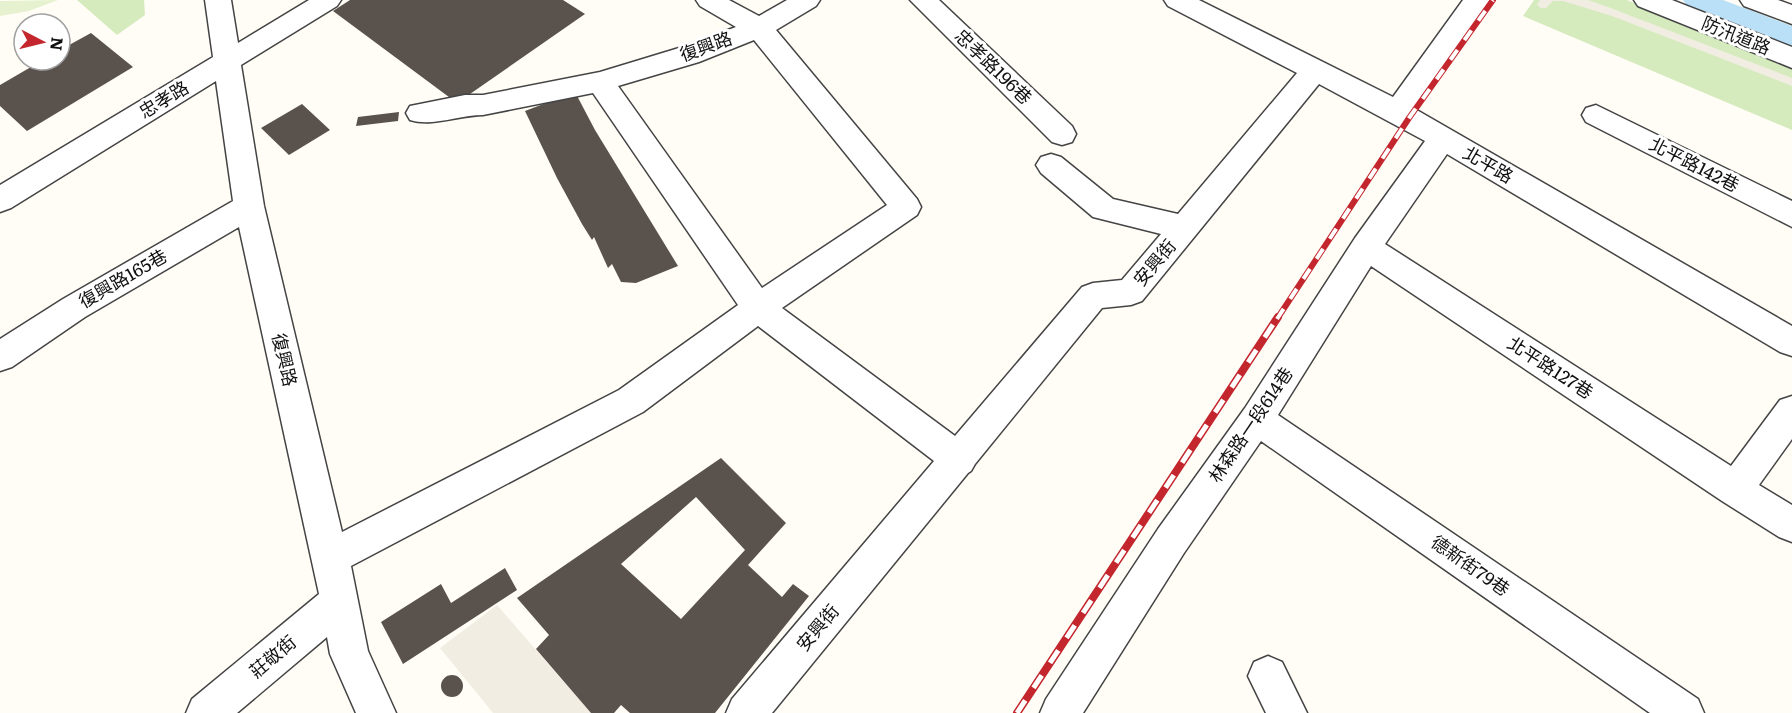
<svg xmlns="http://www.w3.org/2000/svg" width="1792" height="713" font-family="Literata,'Noto Sans TC',serif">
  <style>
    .green { fill: #d5ebbd }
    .pitch { fill: #e6f2cf }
    .plaza { fill: #f1ede2 }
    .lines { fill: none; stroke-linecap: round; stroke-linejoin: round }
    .canal { fill: #b9e0f7; fill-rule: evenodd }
    .building { fill: #5a524d; fill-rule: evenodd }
    .minor-casing { stroke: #444; stroke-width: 3 }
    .minor { fill: #fff; fill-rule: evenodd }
    .rail-far1-casing { stroke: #c4262e; stroke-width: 6 }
    .rail-casing { stroke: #c4262e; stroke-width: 8 }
    .rail-far1 { stroke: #fff; stroke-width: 4; stroke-dasharray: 12; stroke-linecap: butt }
    .rail { stroke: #fff; stroke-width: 5; stroke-dasharray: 15; stroke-linecap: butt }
    .labels { text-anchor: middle; stroke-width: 6; stroke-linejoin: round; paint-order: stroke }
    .street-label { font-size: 18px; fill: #111; stroke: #fff }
  </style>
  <rect width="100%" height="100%" fill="#fffdf5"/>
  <!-- green -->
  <path class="green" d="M77 0H144L145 15 117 35Z
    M1534 0H1627L1792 68V130L1523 16Z"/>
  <!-- pitch -->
  <path class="pitch" d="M58 0 29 11 0 16V1Z"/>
  <!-- plaza -->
  <path class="plaza" d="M1540 0H1588L1608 7 1792 78V86L1612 16 1563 1H1553L1546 8H1541L1537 5Z
    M497 605 591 713H493L440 648Z"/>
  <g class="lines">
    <!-- canal -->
    <path class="canal" d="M1683 0H1723L1792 26V47L1687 6Z"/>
  </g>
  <!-- building -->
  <path class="building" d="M350 0H563L585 14 457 103 333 11Z
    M91 33 133 67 27 131 0 106V85L43 60H60V50Z
    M575 92 595 130 678 266 636 283 621 282 612 264 608 268 594 237 592 240 582 224 557 178 525 111Z
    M302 104 330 130 289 155 261 128Z
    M399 112 398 121 356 126 358 117Z
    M721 458 786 523 748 565 782 597 793 584 809 596 715 713H630L621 705 614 713H591L536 649 549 635 517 598ZM696 497 745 550 681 619 621 564Z
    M505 568 517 590 403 664 381 622 441 584 451 603Z
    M441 686a11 11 0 1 1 22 0a11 11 0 1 1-22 0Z"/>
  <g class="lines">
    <!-- minor casing -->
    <g class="minor-casing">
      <path id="minor" d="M205 0H231L238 43 309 0H341L337 6 241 65 264 206 342 532 619 390 738 305 593 93 483 115C460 115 432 127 410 120L406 113 410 106 465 95H483L600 72 679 48 736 27 700 6 696 0H729L759 16 787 0H820L816 6 776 30 917 199 921 207 917 215 782 308 955 436 1082 287 1093 283 1122 280 1161 234 1093 217 1041 173 1036 165 1041 157 1051 154 1061 157 1113 199 1178 214 1297 73 1168 6 1164 0H1199L1393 97 1463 0H1490L1415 109 1792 326V356L1780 352 1447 154 1385 244 1731 466 1780 400 1792 396V439L1759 485 1792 505V542L1779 537 1722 501 1371 266 1278 415 1698 699 1704 713H1650L1261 441 1184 553 1083 713H1040L1046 699 1158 529 1245 408 1355 238 1425 141 1319 84 1142 301 1131 305 1102 308 975 464 971 471 968 473 772 713H726L732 699 934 461 758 326 643 412 351 566 368 651 396 713H356L330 654 327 637 237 713H186L192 699 319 594 239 227 85 317 12 367 0 371V339L63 299 233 201 216 81 11 208 0 212V185L213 57ZM754 40 887 205 762 288 618 86 699 62Z
        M910 0H939L1072 126 1076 134 1072 142 1062 145 1052 142Z
        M1634 0H1672L1792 47V68L1638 6Z
        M1740 0H1778L1792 5V24L1744 6Z
        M1596 105 1792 201V227L1586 122 1582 115 1586 108Z
        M1268 656 1282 662 1307 713H1266L1248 676 1254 662Z"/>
    </g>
    <!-- minor -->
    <use href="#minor" class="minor"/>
    <!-- rail-far1 casing -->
    <g class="rail-far1-casing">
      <path id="rail-far1" d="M1277 319 1409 118 1493 0"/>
    </g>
    <!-- rail casing -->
    <g class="rail-casing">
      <path id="rail" d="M1017 713 1278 317"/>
    </g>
    <!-- rail-far1 -->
    <use href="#rail-far1" class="rail-far1"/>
    <!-- rail -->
    <use href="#rail" class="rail"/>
  </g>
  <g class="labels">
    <!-- street labels -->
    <g class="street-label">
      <text transform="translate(1736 36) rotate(22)" y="6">防汛道路</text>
      <text transform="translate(706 47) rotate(-20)" y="6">復興路</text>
      <text transform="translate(993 67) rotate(44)" y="6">忠孝路196巷</text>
      <text transform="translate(164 100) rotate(-31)" y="6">忠孝路</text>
      <text transform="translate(1488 165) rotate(30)" y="6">北平路</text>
      <text transform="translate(1694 165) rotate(27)" y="6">北平路142巷</text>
      <text transform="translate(1155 263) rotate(-50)" y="6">安興街</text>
      <text transform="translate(123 279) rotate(-30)" y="6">復興路165巷</text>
      <text transform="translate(284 360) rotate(77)" y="6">復興路</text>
      <text transform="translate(1550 368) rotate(33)" y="6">北平路127巷</text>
      <text transform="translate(1251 425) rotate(-56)" y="6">林森路一段614巷</text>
      <text transform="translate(1470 566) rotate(35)" y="6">德新街79巷</text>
      <text transform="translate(818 628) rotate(-50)" y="6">安興街</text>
      <text transform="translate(273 657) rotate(-40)" y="6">莊敬街</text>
    </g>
  </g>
  <!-- north arrow -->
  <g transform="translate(42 42) rotate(97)"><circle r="28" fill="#ffffff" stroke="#a0a0a0" stroke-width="1.5"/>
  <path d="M0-4.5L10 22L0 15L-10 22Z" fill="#c4262e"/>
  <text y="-9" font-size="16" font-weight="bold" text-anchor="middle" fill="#111111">N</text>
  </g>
</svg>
